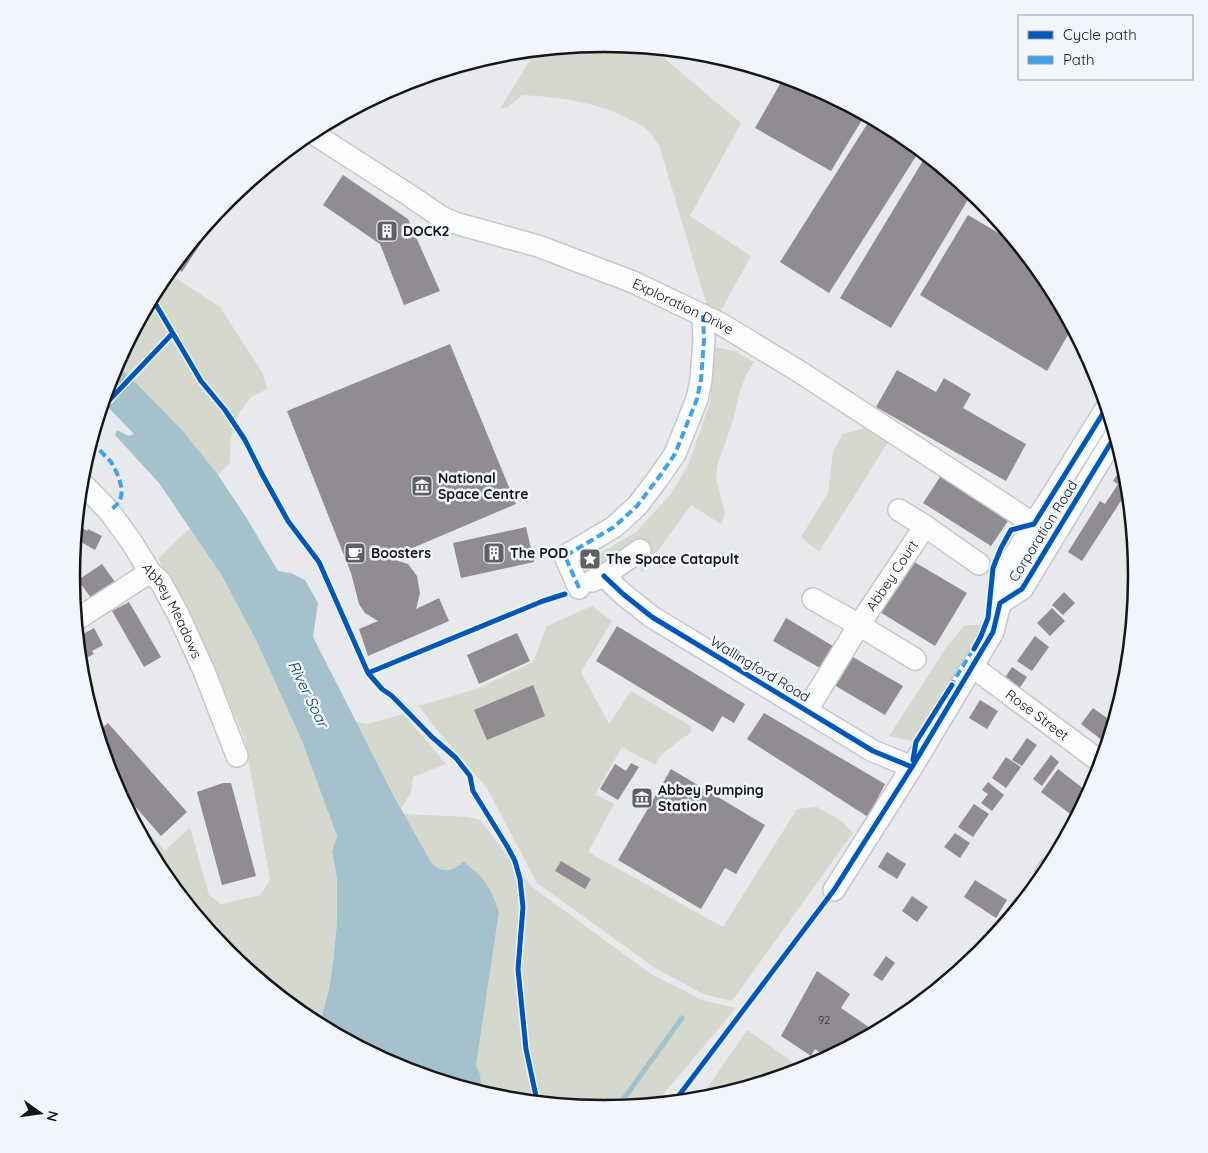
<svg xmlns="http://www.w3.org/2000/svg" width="1208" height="1153" font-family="Quicksand,sans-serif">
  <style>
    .green { fill: #d5d8cd }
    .water { fill: #a5c1cc }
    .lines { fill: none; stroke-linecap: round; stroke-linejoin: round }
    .stream { stroke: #a5c1cc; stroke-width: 5 }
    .building { fill: #918c91 }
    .minor-casing { stroke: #c6c7cb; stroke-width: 24 }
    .minor { stroke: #fbfcfc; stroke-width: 21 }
    .quiet { stroke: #3da2ea; stroke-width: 4; stroke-dasharray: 8 4; stroke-linecap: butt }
    .cycleway-casing { stroke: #f1f5fd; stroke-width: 8 }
    .cycleway { stroke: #0057b8; stroke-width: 5 }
    .labels { text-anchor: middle; stroke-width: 5; stroke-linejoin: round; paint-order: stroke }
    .number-label { font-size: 11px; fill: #343437 }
    .poi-label { font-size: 14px; font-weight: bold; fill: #151619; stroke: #f1f5fd; text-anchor: start }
    .street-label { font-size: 14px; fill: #151619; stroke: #f1f5fd }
    .water-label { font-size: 15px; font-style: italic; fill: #0f343f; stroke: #f1f5fd }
    .rim { fill: none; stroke: #151619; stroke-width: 2.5 }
  </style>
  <rect width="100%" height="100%" fill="#e7e9ed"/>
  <!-- green -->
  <path class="green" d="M604 44 652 48 741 123 690 216 751 256 719 314 708 309 659 145C654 139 650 131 644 127 640 124 635 122 631 120 598 102 559 97 523 95L508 107 500 109 536 50Z
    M168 273 220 307 263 374 267 389 251 397 239 413 230 441V463L218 475 125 372 116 364 161 280Z
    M715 347 734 351 754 362 746 375 739 394 734 417 717 467 716 478 725 513 721 524 691 505 642 573 634 545 604 576 590 559 636 532 670 495 688 466 710 402Z
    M865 428 888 442 819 552 801 537 828 493 833 452 843 434Z
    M190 528 221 574 257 642 302 741 337 836 332 851 337 878V923L333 962 329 990 319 1026 308 1019 227 953 140 833 126 807 165 851 190 827 209 895 221 904 260 895 270 880 245 740 229 702 202 642 183 602 158 559Z
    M592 606 612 621 581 672 609 724 631 691 691 726V733L681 739 659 757 655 765 622 747 595 794 614 804 588 852 723 927 797 809 817 807 842 821 853 833 732 1001 703 994 655 968 537 883 487 788 437 730 419 706 479 688 533 662 547 626Z
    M965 625H985L916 742 889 736 948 645Z
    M404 714 446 764 413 777 411 793 401 808 356 722 367 724Z
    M404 814 468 817 480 820 532 887 651 974 702 1000 736 1008 655 1104 604 1109 500 1099 482 1094 480 1074 476 1066 499 912C492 890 480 877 464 861 462 863 460 865 458 867 448 873 438 870 431 862Z
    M747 1030 804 1070 708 1099 699 1100Z"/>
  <!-- water -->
  <path class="water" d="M116 364 125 372 182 430 218 475 246 517 278 571 291 573 305 580 318 603 313 637 396 800 431 862C441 874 454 872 464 861 469 867 475 871 481 877 490 887 495 900 499 912L476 1066 480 1074 482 1094 400 1069 319 1026 329 990 333 962 337 923V878L332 851 337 836 302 741 257 642 221 574 159 483 115 435 117 430 129 436 134 434 103 402 112 372Z"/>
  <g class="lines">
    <!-- stream -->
    <path class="stream" d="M617 1108 682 1018"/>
  </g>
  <!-- building -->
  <path class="building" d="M784 77 808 84 865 115 831 171 755 128Z
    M871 118 900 134 920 150 829 293 780 262Z
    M924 159 951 176 972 193 891 328 840 298Z
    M343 175 408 219 440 291 404 305 380 244 323 205Z
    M232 196 182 272 173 266 227 200Z
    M968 215 1017 244 1047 281 1072 328 1047 371 920 295Z
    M450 344 516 504 389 558 408 564 417 576 420 593 416 609 439 598 449 621 368 656 359 629 378 621 365 613 359 604 351 573 287 411Z
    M897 370 936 392 944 378 971 394 963 408 1026 444 1006 481 876 407Z
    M1124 464 1127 473 1128 490 1082 561 1068 552 1100 501 1105 504 1118 484 1113 481Z
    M942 474 1010 518 991 546 923 503Z
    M76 524 87 531 88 529 102 536 95 550 81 542 82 540 75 537Z
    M526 527 534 562 461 578 453 543Z
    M911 560 967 593 935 646 880 612Z
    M102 564 115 582 91 598 78 580Z
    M1064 592 1075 603 1063 615 1052 605Z
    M129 602 161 657 144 667 112 611Z
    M1052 608 1065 621 1050 636 1037 623Z
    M786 618 833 646 820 668 773 641Z
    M617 626 745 704 734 723 722 716 713 732 596 661Z
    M94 628 103 645 92 651 94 654 80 661 77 635 82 632 83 634Z
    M517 633 530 661 479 684 467 655Z
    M1035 636 1049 647 1032 671 1017 661Z
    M851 656 903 686 885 715 834 685Z
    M1012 667 1027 677 1017 692 1002 682Z
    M533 685 545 716 487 740 474 710Z
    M980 700 998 711 987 729 969 718Z
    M1093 708 1114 723 1107 744 1081 724Z
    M764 713 885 784 868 817 747 739Z
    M108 723 187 812 161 836 112 780 97 733Z
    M1027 738 1037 745 1022 766 1012 760Z
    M1051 755 1059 762 1042 786 1033 779Z
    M1006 757 1021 767 1006 788 992 778Z
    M631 763 639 767 618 800 600 789 615 764 626 771Z
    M671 769 765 825 736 874 725 868 701 909 618 860Z
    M1058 769 1089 793 1073 816 1041 792Z
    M988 782 1004 795 992 811 981 803 988 794 982 790Z
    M223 783H231L256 876 222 885 197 792Z
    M974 804 989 814 973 837 958 827Z
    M955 833 970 843 960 858 944 847Z
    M887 852 906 864 897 879 878 867Z
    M561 861 591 879 585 889 555 871Z
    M975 880 1007 900 996 918 964 897Z
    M912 896 928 907 917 922 902 911Z
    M886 956 895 963 882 981 873 975Z
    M817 971 850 994 841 1008 876 1032 828 1058 815 1049 811 1056 781 1036Z
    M887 1016 895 1022 878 1031Z"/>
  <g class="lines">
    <!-- minor casing -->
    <g class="minor-casing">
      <g id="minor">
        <path id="s1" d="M311 132 409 195 441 217 455 223 538 246 633 282 721 324 800 372 1034 524"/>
        <path id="s2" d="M81 482 109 511 131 541 150 572 160 581 178 614 204 671 237 756"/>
        <path d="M899 510 925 526"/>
        <path d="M604 576 623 594 652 617 873 751 912 767"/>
        <path d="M592 581 604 576 640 550"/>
        <path d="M579 588 565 556 614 527 637 506 659 477 675 454 697 399 701 380 704 340 703 315"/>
        <path d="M813 599 859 625 915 659"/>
        <path d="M1000 603 1022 589 1115 436"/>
        <path d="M76 620 150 572"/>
        <path id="s3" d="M973 667 1102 763"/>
        <path id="s4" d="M807 710 859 625 925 526 979 564"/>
        <path d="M1046 874 1049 869"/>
        <path d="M834 890 912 767 993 632 1000 603 1003 574 1107 407"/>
      </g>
    </g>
    <!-- minor -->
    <use href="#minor" class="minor"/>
    <!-- quiet -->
    <path class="quiet" d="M91 442C97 448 105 455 111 462 117 472 127 492 118 503 116 506 112 509 109 511
      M579 588 565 556 614 527 637 506 659 477 675 454 697 399 701 380 704 340 703 315
      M950 687 971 653
      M151 854 198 918"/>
    <!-- cycleway casing -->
    <g class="cycleway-casing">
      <path id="cycleway" d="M152 298 201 381 225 410 245 440 262 474 288 521 319 562 368 673 382 689 392 696 432 737 456 758 470 776 473 791 507 846 515 861 520 879 523 907 518 969 526 1049 536 1096 539 1103
        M101 409 172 334
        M604 576 623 594 652 617 873 751 912 767
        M974 649 981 636 988 618 993 568 1001 548 1011 530 1034 524 1107 407
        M368 673 543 601 565 594
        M913 760 916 742 952 685
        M674 1102 834 890 912 767 993 632 1000 603 1022 589 1115 436"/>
    </g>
    <!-- cycleway -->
    <use href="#cycleway" class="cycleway"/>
  </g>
  <!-- icons -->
  <defs>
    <g id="building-square" transform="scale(1.125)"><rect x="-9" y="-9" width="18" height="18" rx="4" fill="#5e6063" stroke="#f1f5fd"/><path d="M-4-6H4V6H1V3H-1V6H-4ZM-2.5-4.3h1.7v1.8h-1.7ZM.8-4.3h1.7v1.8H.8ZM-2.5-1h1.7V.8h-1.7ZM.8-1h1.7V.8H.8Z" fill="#fff"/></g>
    <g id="museum-square" transform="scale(1.125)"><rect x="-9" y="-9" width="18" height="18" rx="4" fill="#5e6063" stroke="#f1f5fd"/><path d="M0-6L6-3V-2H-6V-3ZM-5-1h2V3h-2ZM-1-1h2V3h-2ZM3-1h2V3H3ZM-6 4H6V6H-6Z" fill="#fff"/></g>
    <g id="cafe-square" transform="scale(1.125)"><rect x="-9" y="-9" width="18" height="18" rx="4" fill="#5e6063" stroke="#f1f5fd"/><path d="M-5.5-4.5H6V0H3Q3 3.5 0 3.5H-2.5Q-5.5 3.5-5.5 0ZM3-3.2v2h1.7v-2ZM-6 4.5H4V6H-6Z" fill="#fff"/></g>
    <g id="sight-square" transform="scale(1.125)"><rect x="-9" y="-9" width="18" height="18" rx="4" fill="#5e6063" stroke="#f1f5fd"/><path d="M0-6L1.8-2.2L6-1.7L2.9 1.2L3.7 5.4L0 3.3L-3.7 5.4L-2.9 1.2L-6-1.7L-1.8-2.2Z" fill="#fff"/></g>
  </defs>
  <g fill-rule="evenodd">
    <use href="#building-square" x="387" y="231"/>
    <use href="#museum-square" x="422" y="486"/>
    <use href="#cafe-square" x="355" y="553"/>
    <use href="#building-square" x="494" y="553"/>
    <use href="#sight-square" x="590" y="559"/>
    <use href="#museum-square" x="642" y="798"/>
  </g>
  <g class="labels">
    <!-- number labels -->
    <g class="number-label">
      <text x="824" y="1024">92</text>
    </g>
    <!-- poi labels -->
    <g class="poi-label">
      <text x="403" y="236">DOCK2</text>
      <text x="438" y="483">National<tspan x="438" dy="16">Space Centre</tspan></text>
      <text x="371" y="558">Boosters</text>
      <text x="510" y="558">The POD</text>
      <text x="606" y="564">The Space Catapult</text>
      <text x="658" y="795">Abbey Pumping<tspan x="658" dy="16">Station</tspan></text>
    </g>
    <!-- street labels -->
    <g class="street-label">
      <text dy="5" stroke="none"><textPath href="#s1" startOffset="414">Exploration Drive</textPath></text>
      <text transform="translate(1043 531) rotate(-58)" y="5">Corporation Road</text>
      <text dy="5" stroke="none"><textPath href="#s4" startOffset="159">Abbey Court</textPath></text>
      <text dy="5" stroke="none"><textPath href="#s2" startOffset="159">Abbey Meadows</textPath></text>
      <text transform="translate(760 669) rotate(31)" y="5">Wallingford Road</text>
      <text dy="5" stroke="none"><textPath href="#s3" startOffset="80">Rose Street</textPath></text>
    </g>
    <!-- water labels -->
    <g class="water-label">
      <text transform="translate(308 694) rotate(64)" y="5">River Soar</text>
    </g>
  </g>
  <!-- crop -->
  <path d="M0 0H1208V1153H0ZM80 576a524 524 0 1 1 1048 0a524 524 0 1 1-1048 0Z" fill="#f1f5fd" fill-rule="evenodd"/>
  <path class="rim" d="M80 576a524 524 0 1 1 1048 0a524 524 0 1 1-1048 0Z"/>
  <!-- legend -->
  <rect x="1018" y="15" width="175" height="65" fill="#f1f5fd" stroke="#999ca2"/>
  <rect x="1028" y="31" width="25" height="8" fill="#0057b8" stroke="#999ca2"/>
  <text x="1063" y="40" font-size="15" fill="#151619">Cycle path</text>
  <rect x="1028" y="56" width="25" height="8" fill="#3da2ea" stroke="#999ca2"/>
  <text x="1063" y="65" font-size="15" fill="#151619">Path</text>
  <!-- north arrow -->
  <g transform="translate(40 1113) rotate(104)" stroke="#f1f5fd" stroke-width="4" paint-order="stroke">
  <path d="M0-4L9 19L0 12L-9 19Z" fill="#151619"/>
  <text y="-8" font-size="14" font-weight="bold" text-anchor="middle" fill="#151619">N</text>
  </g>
</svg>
